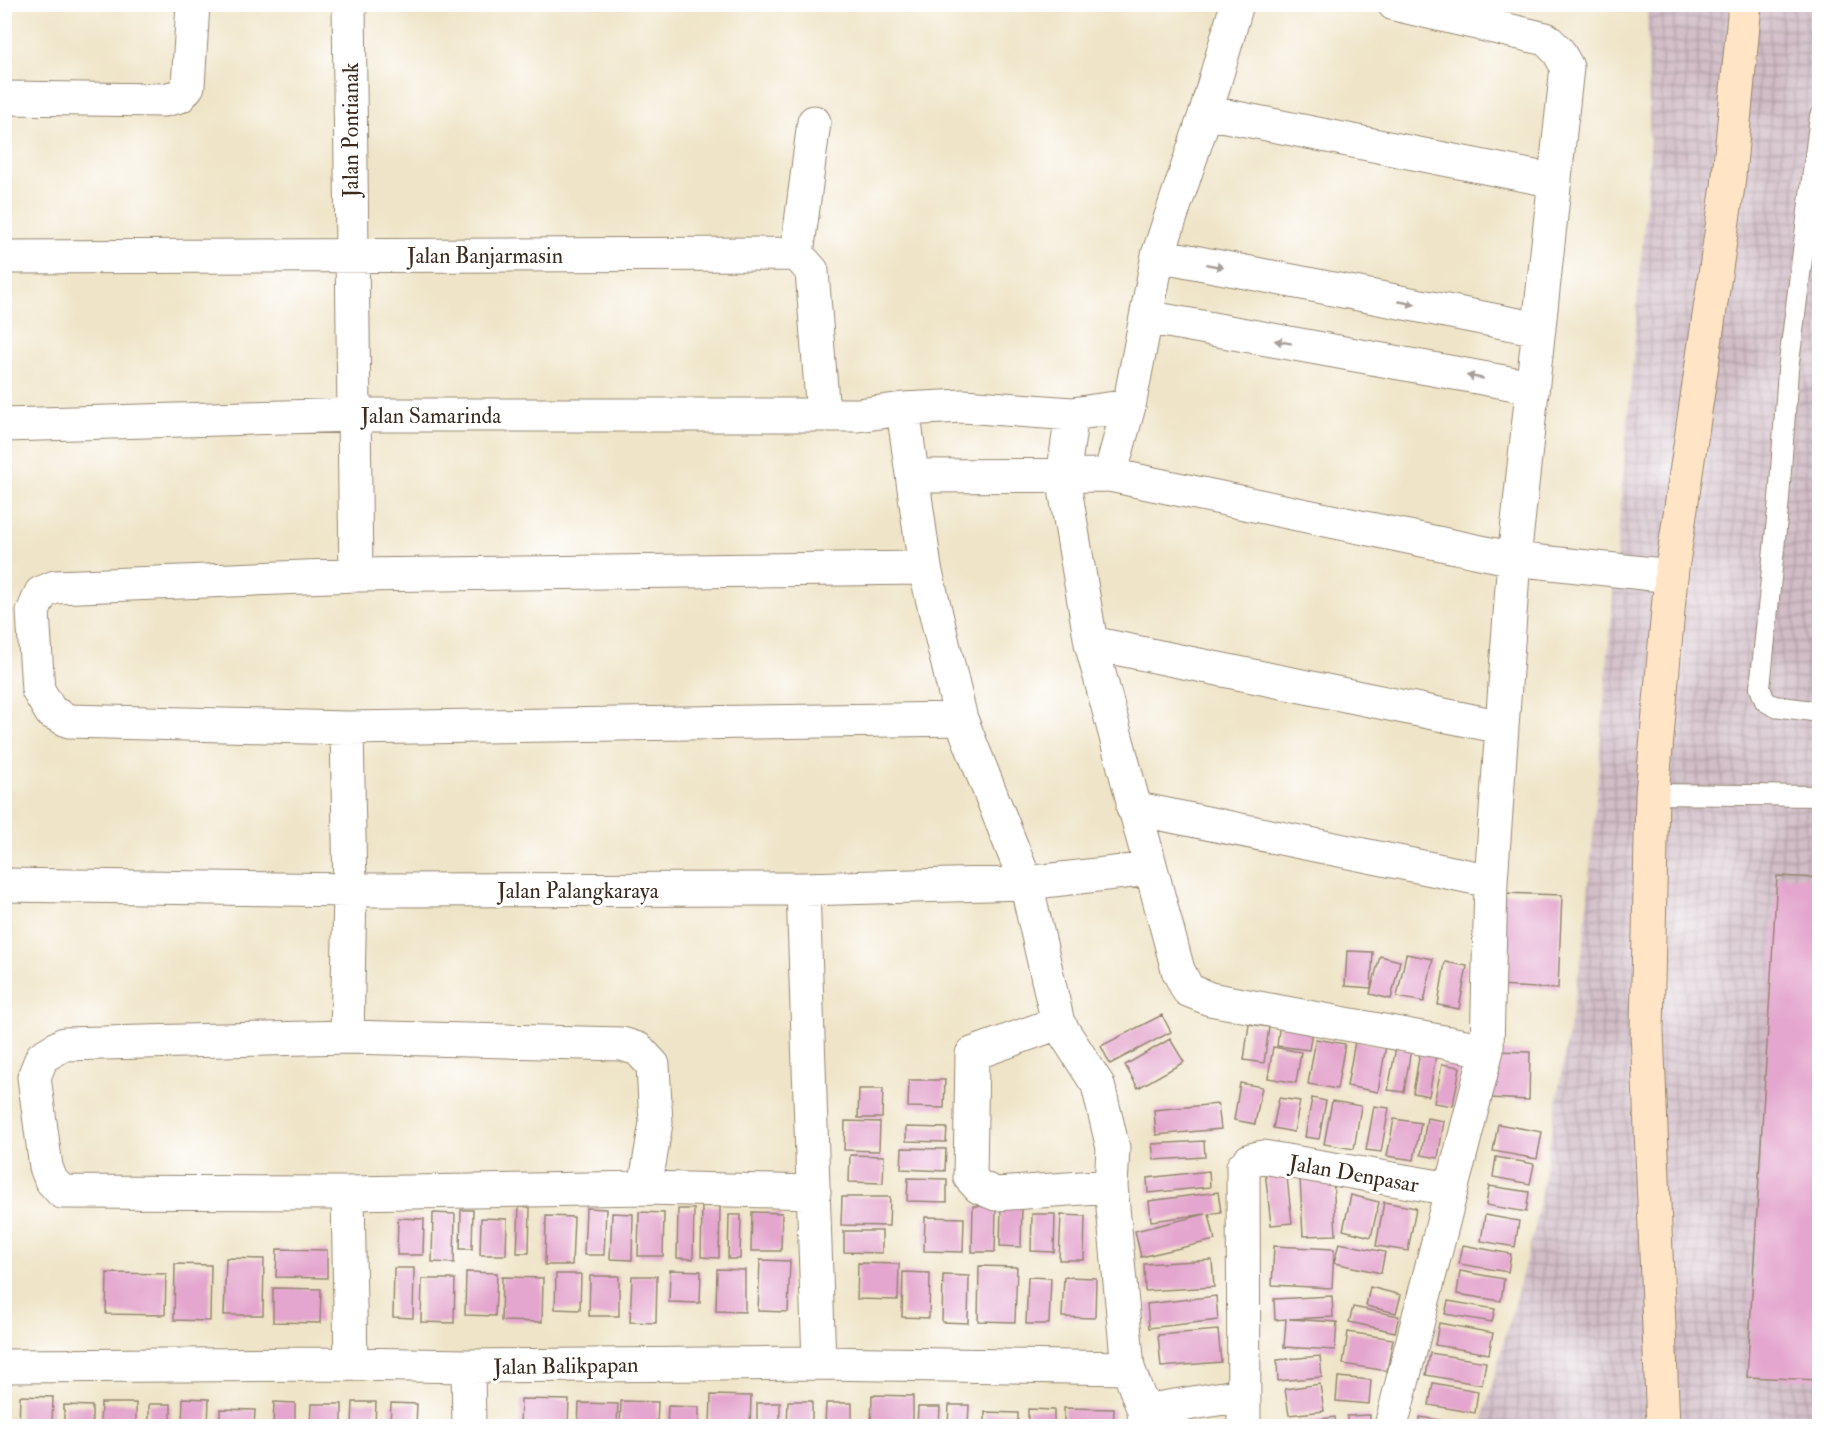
<svg xmlns="http://www.w3.org/2000/svg" width="1824" height="1431" font-family="'IM FELL Double Pica',serif">
  <style>
    .industrial { fill: url(#industrial-grid) }
    .building { fill: #e4a6ce }
    .lines { fill: none; stroke-linecap: round; stroke-linejoin: round }
    .lane-casing { stroke: #958772; stroke-width: 22 }
    .street-casing { stroke: #958772; stroke-width: 35 }
    .secondary-casing { stroke: #958772; stroke-width: 35 }
    .lane { stroke: #fff; stroke-width: 20 }
    .street { stroke: #fff; stroke-width: 33 }
    .secondary { stroke: #ffe4c6; stroke-width: 33 }
    .oneway { fill: #a79f9a }
    .labels { text-anchor: middle; stroke-width: 6; stroke-linejoin: round; paint-order: stroke }
    .street-label { font-size: 22px; fill: #3b2a1e; stroke: #fff }
  </style>
  <defs>
    <pattern id="industrial-grid" width="8" height="8" patternUnits="userSpaceOnUse" patternTransform="scale(1.5)"><rect width="8" height="8" fill="#d2bdc7"/><path d="M0 4h8M4 0v8" fill="none" stroke="#ac9aa1"/></pattern>
  </defs>
  <rect width="100%" height="100%" fill="#fff"/>
  <filter id="ink" filterUnits="userSpaceOnUse"><feTurbulence type="fractalNoise" baseFrequency=".0167" numOctaves="2"/><feDisplacementMap in="SourceGraphic" scale="12" xChannelSelector="R" yChannelSelector="G"/><feConvolveMatrix kernelMatrix="1 2 1 2 8 2 1 2 1" color-interpolation-filters="sRGB"/></filter>
  <filter id="wash" filterUnits="userSpaceOnUse"><feTurbulence type="fractalNoise" baseFrequency=".008" numOctaves="4" result="noise"/><feDisplacementMap in="SourceGraphic" scale="24" xChannelSelector="R" yChannelSelector="G"/><feGaussianBlur stdDeviation="1.35" result="paint"/><feColorMatrix in="noise" values="0 0 0 0 0 0 0 0 0 0 0 0 0 0 0 0 0 1.4 0 .05"/><feComposite in="paint" operator="in"/></filter>
  <g filter="url(#wash)">
    <rect width="100%" height="100%" fill="#efe4c7"/>
    <!-- industrial -->
    <path class="industrial" d="M1647 5H1819V1426H1481L1535 1227 1584 942 1650 155Z"/>
    <g id="blocks">
      <!-- building -->
      <path class="building" d="M1777 876 1820 878V1380L1747 1377Z
        M1501 893 1562 895 1558 989 1497 986Z
        M1347 951 1373 952 1371 988 1345 986Z
        M1406 954 1433 959 1424 1002 1397 997Z
        M1380 956 1400 961 1391 999 1370 994Z
        M1445 962 1467 966 1459 1009 1438 1005Z
        M1281 1014 1314 1019 1309 1050 1277 1046Z
        M1162 1015 1171 1032 1110 1064 1101 1046Z
        M1249 1024 1269 1027 1264 1063 1244 1060Z
        M1170 1039 1184 1062 1138 1088 1125 1065Z
        M1316 1039 1345 1044 1337 1089 1308 1084Z
        M1355 1041 1386 1046 1378 1092 1347 1086Z
        M1273 1047 1301 1052 1296 1083 1268 1078Z
        M1396 1047 1411 1049 1404 1092 1388 1090Z
        M1492 1051 1530 1052 1529 1100 1490 1098Z
        M1420 1052 1436 1055 1429 1096 1413 1093Z
        M1442 1064 1460 1067 1453 1106 1434 1103Z
        M909 1080H945L944 1108 908 1107Z
        M1240 1083 1262 1087 1255 1124 1234 1120Z
        M859 1089H883L882 1118H858Z
        M1279 1098 1300 1101 1294 1132 1273 1128Z
        M1312 1098 1326 1101 1319 1139 1305 1137Z
        M1332 1101 1361 1106 1354 1149 1324 1144Z
        M1218 1104 1221 1129 1156 1135 1154 1110Z
        M1374 1106 1389 1108 1381 1152 1366 1150Z
        M1427 1118 1444 1121 1438 1158 1421 1155Z
        M1394 1119 1421 1123 1414 1160 1387 1156Z
        M845 1121 880 1122 879 1151 844 1150Z
        M1498 1124 1542 1132 1537 1159 1493 1151Z
        M906 1127 947 1128 946 1142 906 1141Z
        M1204 1141 1205 1157 1154 1160 1152 1144Z
        M902 1148 946 1149 945 1171 901 1169Z
        M850 1155 884 1156 883 1183 849 1182Z
        M1496 1157 1534 1164 1530 1184 1493 1177Z
        M1286 1168 1292 1223 1271 1225 1265 1171Z
        M1209 1171 1210 1187 1148 1193 1147 1178Z
        M1333 1176 1336 1235 1303 1236 1300 1178Z
        M908 1178 947 1179V1202L907 1201Z
        M1489 1186 1529 1192 1526 1212 1486 1205Z
        M1218 1192 1221 1212 1209 1214 1215 1240 1141 1257 1135 1231 1206 1214 1151 1221 1149 1201Z
        M1351 1195 1379 1202 1371 1237 1343 1230Z
        M842 1197H890L889 1226 841 1225Z
        M1384 1202 1416 1208 1408 1251 1376 1246Z
        M1001 1205 1022 1206 1021 1247 1000 1246Z
        M702 1206H720L719 1258 701 1257Z
        M973 1206 996 1207 995 1252H972Z
        M519 1207H530L529 1253H517Z
        M586 1208 606 1209 604 1255H584Z
        M678 1209H694L693 1259 677 1258Z
        M461 1210H473L472 1249H460Z
        M639 1212 664 1213 663 1256H638Z
        M752 1212 782 1213 781 1251H751Z
        M433 1213 455 1214 454 1263 432 1262Z
        M612 1213 633 1214 632 1260 610 1259Z
        M1032 1214H1055L1054 1252 1031 1251Z
        M729 1215H741L740 1259H728Z
        M1061 1215 1085 1216 1084 1260H1059Z
        M1485 1215 1519 1221 1515 1247 1481 1241Z
        M546 1216 574 1217 572 1265H545Z
        M925 1217 964 1218 963 1252 924 1251Z
        M398 1218 424 1219 423 1255H397Z
        M481 1218 507 1219 506 1255H480Z
        M844 1231H882V1253L844 1252Z
        M1339 1243 1385 1252 1381 1273 1334 1263Z
        M1463 1245 1511 1254 1508 1272 1459 1264Z
        M1274 1246 1334 1249 1332 1288 1272 1285Z
        M277 1249 327 1250V1278L276 1277Z
        M226 1258 264 1259 263 1315H224Z
        M760 1260 790 1261 788 1312 758 1311Z
        M1212 1260 1214 1287 1145 1291 1144 1264Z
        M858 1263 899 1264 898 1300 857 1299Z
        M175 1264 211 1265 210 1321 174 1320Z
        M979 1266 1017 1267 1015 1322 978 1321Z
        M394 1268H414L413 1318 393 1317Z
        M717 1269 745 1270V1312L716 1311Z
        M670 1270 701 1271 700 1303 669 1302Z
        M1460 1271 1504 1279 1501 1301 1457 1294Z
        M466 1272 497 1273 495 1316 465 1315Z
        M903 1272 930 1273 929 1318 902 1317Z
        M107 1273 166 1274 165 1315 106 1314Z
        M556 1274H581L580 1310 555 1309Z
        M943 1275 969 1276 968 1323 942 1322Z
        M590 1276H619V1316H589Z
        M632 1276H657L656 1323 630 1322Z
        M502 1277 543 1278 542 1322 501 1321Z
        M1028 1277 1051 1278 1049 1324H1026Z
        M1064 1277 1096 1278 1095 1318 1062 1317Z
        M422 1279H455L454 1323 421 1322Z
        M1370 1287 1401 1295 1396 1313 1366 1306Z
        M273 1288 321 1289 320 1323 273 1322Z
        M1216 1296 1218 1320 1149 1328 1147 1304Z
        M1332 1296 1333 1317 1289 1319 1337 1322 1335 1350 1284 1347 1286 1319 1275 1320 1274 1299Z
        M1448 1301 1495 1309 1492 1322 1445 1314Z
        M1353 1307 1399 1316 1395 1332 1349 1322Z
        M1439 1323 1493 1333 1489 1354 1435 1345Z
        M1218 1330 1221 1362 1161 1367 1158 1335Z
        M1348 1332 1393 1339 1387 1371 1343 1364Z
        M1430 1353 1486 1362 1482 1385 1426 1375Z
        M1320 1356 1322 1377 1278 1381 1277 1360Z
        M1338 1377 1371 1380 1369 1404 1336 1401Z
        M1433 1383 1478 1391 1475 1413 1429 1405Z
        M1320 1384 1324 1411 1289 1415 1285 1389Z
        M711 1395 751 1396 750 1426H710Z
        M872 1395 913 1396V1426H871Z
        M20 1396 53 1397 52 1426H19Z
        M183 1398 209 1399 208 1426H182Z
        M521 1399 569 1400 568 1426H520Z
        M621 1401 658 1402 657 1426H620Z
        M788 1401H812V1426H787Z
        M274 1402 295 1403V1426H273Z
        M353 1402H376L375 1426H352Z
        M101 1403H136V1426H100Z
        M391 1403 417 1404 416 1426H390Z
        M579 1403 618 1404 617 1426H578Z
        M757 1403H780V1426H757Z
        M826 1403H852V1426H825Z
        M149 1404H171V1426H149Z
        M311 1404H342V1426H310Z
        M64 1405 92 1406V1426H64Z
        M949 1405H969L968 1426H948Z
        M668 1406 699 1407V1426H667Z
        M918 1407H940L939 1426H917Z
        M1064 1408 1114 1409 1113 1426H1064Z
        M220 1409 255 1410 254 1426H220Z
        M1028 1409 1054 1410V1426H1028Z
        M985 1412 1018 1413V1426H985Z
        M1370 1415V1426H1347V1416Z
        M1335 1417 1336 1426H1285V1424Z
        M1420 1417 1470 1425V1426H1419Z"/>
    </g>
  </g>
  <g filter="url(#ink)">
    <use href="#blocks" fill-opacity="0" stroke="#958772" stroke-width="1.5"/>
    <g class="lines">
      <!-- lane casing -->
      <g class="lane-casing">
        <path id="lane" d="M1820 116 1788 370 1779 499 1760 688 1765 701 1774 706 1820 712
          M1652 794 1820 796"/>
      </g>
      <!-- street casing -->
      <g class="street-casing">
        <path id="street" d="M349 4 356 575
          M4 98 164 100 180 96 188 86 193 4
          M1206 112 1555 181
          M797 254 814 122
          M1158 255 1539 329
          M4 257 797 254 812 271 823 415
          M1146 317 1532 387
          M903 409 963 406 1072 414 1129 406
          M1072 414 1063 477 1091 643 1178 970 1188 990 1210 999 1487 1050
          M4 425 355 415H858L903 409 925 568 961 719 1026 883 1058 1023 1098 1085 1113 1148 1111 1186 1128 1368 1144 1411 1145 1426
          M1110 475 1129 406 1158 255 1206 112 1237 4
          M913 476 1110 475 1514 559 1671 576
          M925 568 356 575 55 587 41 593 33 612 38 690 51 712 69 721 347 728 961 719
          M1091 643 1502 727
          M347 728 350 890 347 1037
          M1133 808 1491 881
          M4 885 350 890 803 889 1026 883 1150 869
          M803 889 819 1363
          M1058 1023 972 1054 970 1177 979 1187 996 1194 1111 1186
          M347 1037 622 1044 638 1049 653 1065 656 1123 645 1188 348 1193 62 1192 51 1180 46 1167 34 1077 42 1057 64 1044Z
          M645 1188 814 1192
          M348 1193 351 1364
          M4 1366 351 1364 468 1366 819 1363 1128 1368
          M468 1366 469 1426
          M1144 1411 1242 1395
          M1244 1426 1243 1167 1250 1160 1263 1157 1451 1189
          M1391 1426 1487 1050 1491 881 1514 559 1567 67 1558 51 1546 39 1394 4"/>
      </g>
      <!-- secondary casing -->
      <g class="secondary-casing">
        <path id="secondary" d="M1663 1426 1647 1030 1652 794 1671 576 1728 186 1745 4"/>
      </g>
      <!-- lane -->
      <use href="#lane" class="lane"/>
      <!-- street -->
      <use href="#street" class="street"/>
      <!-- secondary -->
      <use href="#secondary" class="secondary"/>
    </g>
    <!-- one-way arrows -->
    <defs><path id="oneway-solid" d="M-6-.8H1V-3.2L6.5 0L1 3.2V.8H-6Z" transform="scale(1.5)"/></defs>
    <g class="oneway">
      <use href="#oneway-solid" transform="translate(1215 266) rotate(11)"/>
      <use href="#oneway-solid" transform="translate(1407 303) rotate(11)"/>
      <use href="#oneway-solid" transform="translate(1283 342) rotate(-170)"/>
      <use href="#oneway-solid" transform="translate(1475 377) rotate(-170)"/>
    </g>
  </g>
  <g class="labels">
    <!-- street labels -->
    <g class="street-label">
      <text transform="translate(350 130) rotate(-90)" y="8">Jalan Pontianak</text>
      <text x="485" y="263">Jalan Banjarmasin</text>
      <text x="431" y="423">Jalan Samarinda</text>
      <text x="578" y="898">Jalan Palangkaraya</text>
      <text transform="translate(1354 1173) rotate(10)" y="8">Jalan Denpasar</text>
      <text transform="translate(566 1365) rotate(-1)" y="8">Jalan Balikpapan</text>
    </g>
  </g>
  <!-- margin -->
  <rect width="1824" height="1431" fill="none" stroke="#fff" stroke-width="24"/>
</svg>
